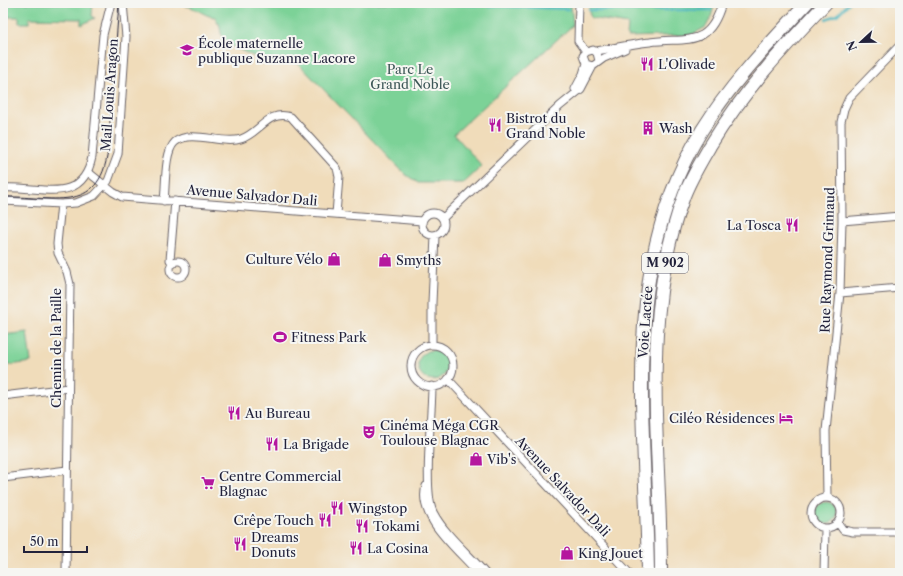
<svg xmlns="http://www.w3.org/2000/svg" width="903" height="576" font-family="'Libre Caslon Text',serif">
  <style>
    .green { fill: #7bd297; stroke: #4e7a69 }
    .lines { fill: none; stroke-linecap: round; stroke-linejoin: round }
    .stream { stroke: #45b4bd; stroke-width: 2.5 }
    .minor-casing { stroke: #6a6367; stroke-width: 9 }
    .trunk-casing { stroke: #6a6367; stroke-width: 14 }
    .minor { stroke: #fff; stroke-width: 7 }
    .trunk { stroke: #fff; stroke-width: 12 }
    .tram { stroke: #22223b; stroke-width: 1 }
    .labels { text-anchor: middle; stroke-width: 4; stroke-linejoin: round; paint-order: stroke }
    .shield { fill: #f6f6f2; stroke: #626272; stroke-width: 1 }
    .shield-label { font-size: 12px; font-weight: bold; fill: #22223b }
    .poi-label { font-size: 13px; fill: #22223b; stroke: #f6f6f2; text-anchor: start }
    .park-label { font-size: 13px; fill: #3d5757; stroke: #f6f6f2 }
    .street-label { font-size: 13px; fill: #22223b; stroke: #f6f6f2 }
  </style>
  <rect width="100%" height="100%" fill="#f6f6f2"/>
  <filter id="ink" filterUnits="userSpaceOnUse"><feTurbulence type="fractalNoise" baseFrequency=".025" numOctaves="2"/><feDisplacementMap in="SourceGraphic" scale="8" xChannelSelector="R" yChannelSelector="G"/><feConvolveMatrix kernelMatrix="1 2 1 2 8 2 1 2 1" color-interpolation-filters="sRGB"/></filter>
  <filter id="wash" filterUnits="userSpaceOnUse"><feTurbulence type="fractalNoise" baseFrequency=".012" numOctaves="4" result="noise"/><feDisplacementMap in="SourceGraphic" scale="16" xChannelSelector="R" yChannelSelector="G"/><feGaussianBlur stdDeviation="0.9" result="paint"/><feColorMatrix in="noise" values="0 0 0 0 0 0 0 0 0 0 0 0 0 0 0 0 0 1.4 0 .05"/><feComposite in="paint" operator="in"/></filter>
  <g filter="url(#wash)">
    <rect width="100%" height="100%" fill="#f0dcba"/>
    <!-- green -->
    <path class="green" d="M3 3H93L92 16 95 18 81 25V19L29 18V23H19V17H3Z
      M183 3H571L573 25 454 134 482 166 464 183H418L405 174 298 63H268L223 42 219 23H217L216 17C204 17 197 7 185 6Z
      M589 3H715L711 17 706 27 691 35 627 37 628 24 591 18 589 12Z
      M27 332 31 362 3 366V335Z
      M418 365a15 15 0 1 1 30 0a15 15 0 1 1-30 0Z
      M815 513a11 11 0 1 1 22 0a11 11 0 1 1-22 0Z"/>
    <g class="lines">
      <!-- stream -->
      <path class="stream" d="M428 3 568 9
        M589 10H711
        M826 19 837 15 849 3"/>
    </g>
  </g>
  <g filter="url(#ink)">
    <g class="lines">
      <!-- minor casing -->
      <g class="minor-casing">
        <path id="minor" d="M579 3 578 41 586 52
          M596 51C614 48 632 44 650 42 687 37 709 49 722 3
          M599 61 597 53 593 50 586 52 583 56 586 64 593 66 604 58 625 49
          M575 89 583 74 586 64
          M88 172 113 192 122 197 422 221
          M3 188C39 185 82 207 92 157L103 35 111 3
          M3 201 61 204 76 203 94 196 108 181 118 154 126 37 123 3
          M164 201C166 186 164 152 175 142 191 129 222 145 241 139 260 133 268 109 291 117L337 168 339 177 336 214
          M61 204 57 244 58 253 67 272 70 284 66 573
          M422 224a11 11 0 1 1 22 0a11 11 0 1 1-22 0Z
          M443 218 560 106 581 89 593 66
          M842 221 900 216
          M170 269a8 8 0 1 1 16 0a8 8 0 1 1-16 0Z
          M173 264 170 260 175 201
          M840 293 900 288
          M432 345V303L435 236
          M411 366a21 21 0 1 1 42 0a21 21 0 1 1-42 0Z
          M448 379 629 573
          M432 386C432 415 423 490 433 512 445 535 468 553 485 573
          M3 396 68 388
          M3 478 67 470
          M426 486C416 518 460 551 478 573
          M827 497 826 431 840 293 842 221 841 122 844 109 849 98 900 45
          M811 513a15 15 0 1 1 30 0a15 15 0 1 1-30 0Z
          M838 523 843 530 853 532H900
          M824 573 825 529"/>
      </g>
      <!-- trunk casing -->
      <g class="trunk-casing">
        <path id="trunk" d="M648 573C646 421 618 267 702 130 731 83 770 43 807 3
          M661 573C661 447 639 316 684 196 691 178 701 162 710 146 742 93 783 48 826 3"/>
      </g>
      <!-- minor -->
      <use href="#minor" class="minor"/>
      <!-- trunk -->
      <use href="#trunk" class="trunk"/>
      <!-- tram -->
      <path class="tram" d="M3 197C49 195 100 217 108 150L119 3"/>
    </g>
  </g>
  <!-- icons -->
  <defs>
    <g id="school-bare" transform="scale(1.08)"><path d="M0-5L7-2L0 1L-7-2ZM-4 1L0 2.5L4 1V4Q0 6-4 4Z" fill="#b5179e" stroke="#f6f6f2" stroke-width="2.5" paint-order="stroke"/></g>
    <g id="restaurant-bare" transform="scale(1.08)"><path d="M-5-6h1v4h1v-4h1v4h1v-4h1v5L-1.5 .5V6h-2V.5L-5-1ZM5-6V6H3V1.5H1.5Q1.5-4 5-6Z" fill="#b5179e" stroke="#f6f6f2" stroke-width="2.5" paint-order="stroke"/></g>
    <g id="building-bare" transform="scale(1.08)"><path d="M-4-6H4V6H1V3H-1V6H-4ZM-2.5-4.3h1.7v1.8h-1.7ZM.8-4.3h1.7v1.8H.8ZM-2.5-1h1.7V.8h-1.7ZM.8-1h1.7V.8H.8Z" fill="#b5179e" stroke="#f6f6f2" stroke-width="2.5" paint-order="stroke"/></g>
    <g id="shop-bare" transform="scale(1.08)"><path d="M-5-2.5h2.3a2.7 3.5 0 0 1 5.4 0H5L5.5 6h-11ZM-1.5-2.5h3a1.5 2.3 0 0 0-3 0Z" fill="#b5179e" stroke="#f6f6f2" stroke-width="2.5" paint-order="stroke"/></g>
    <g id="stadium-bare" transform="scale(1.08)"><path d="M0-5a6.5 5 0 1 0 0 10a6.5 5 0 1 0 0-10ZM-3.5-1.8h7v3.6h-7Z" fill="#b5179e" stroke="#f6f6f2" stroke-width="2.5" paint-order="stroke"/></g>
    <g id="hotel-bare" transform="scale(1.08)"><path d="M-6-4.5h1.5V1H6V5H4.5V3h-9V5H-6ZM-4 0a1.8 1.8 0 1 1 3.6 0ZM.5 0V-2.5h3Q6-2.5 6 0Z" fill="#b5179e" stroke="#f6f6f2" stroke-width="2.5" paint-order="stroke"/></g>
    <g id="theatre-bare" transform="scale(1.08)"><path d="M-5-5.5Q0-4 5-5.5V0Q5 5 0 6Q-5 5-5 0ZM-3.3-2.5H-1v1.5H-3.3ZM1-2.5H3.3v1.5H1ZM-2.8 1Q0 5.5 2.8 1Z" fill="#b5179e" stroke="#f6f6f2" stroke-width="2.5" paint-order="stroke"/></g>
    <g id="supermarket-bare" transform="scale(1.08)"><path d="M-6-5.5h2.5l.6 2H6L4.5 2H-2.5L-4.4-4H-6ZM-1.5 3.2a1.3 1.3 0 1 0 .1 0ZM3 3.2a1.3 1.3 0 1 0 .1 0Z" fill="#b5179e" stroke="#f6f6f2" stroke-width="2.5" paint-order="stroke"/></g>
  </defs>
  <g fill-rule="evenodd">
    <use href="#school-bare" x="187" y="50"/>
    <use href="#restaurant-bare" x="647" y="64"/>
    <use href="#restaurant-bare" x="495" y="125"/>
    <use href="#building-bare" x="648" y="128"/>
    <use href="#restaurant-bare" x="792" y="225"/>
    <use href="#shop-bare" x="334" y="259"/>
    <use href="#shop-bare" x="385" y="260"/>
    <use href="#stadium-bare" x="280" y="337"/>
    <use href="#restaurant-bare" x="234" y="413"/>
    <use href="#hotel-bare" x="786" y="418"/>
    <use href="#theatre-bare" x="369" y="432"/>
    <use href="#restaurant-bare" x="272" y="444"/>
    <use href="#shop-bare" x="476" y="459"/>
    <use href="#supermarket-bare" x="208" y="483"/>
    <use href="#restaurant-bare" x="337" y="508"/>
    <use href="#restaurant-bare" x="325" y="520"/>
    <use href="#restaurant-bare" x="362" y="526"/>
    <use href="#restaurant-bare" x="240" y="544"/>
    <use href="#restaurant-bare" x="356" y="548"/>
    <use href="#shop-bare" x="567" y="553"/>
  </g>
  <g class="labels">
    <!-- shield labels -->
    <rect class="shield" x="642" y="253" width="46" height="20" rx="3"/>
    <g class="shield-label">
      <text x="665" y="267">M 902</text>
    </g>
    <!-- poi labels -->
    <g class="poi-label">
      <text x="198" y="48">École maternelle<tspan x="198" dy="15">publique Suzanne Lacore</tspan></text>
      <text x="658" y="69">L'Olivade</text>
      <text x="506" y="123">Bistrot du<tspan x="506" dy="15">Grand Noble</tspan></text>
      <text x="659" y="133">Wash</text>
      <text x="781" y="230" text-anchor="end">La Tosca</text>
      <text x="323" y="264" text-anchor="end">Culture Vélo</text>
      <text x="396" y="265">Smyths</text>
      <text x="291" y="342">Fitness Park</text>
      <text x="245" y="418">Au Bureau</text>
      <text x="775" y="423" text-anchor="end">Ciléo Résidences</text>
      <text x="380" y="430">Cinéma Méga CGR<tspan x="380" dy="15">Toulouse Blagnac</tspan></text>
      <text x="283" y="449">La Brigade</text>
      <text x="487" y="464">Vib's</text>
      <text x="219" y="481">Centre Commercial<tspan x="219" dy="15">Blagnac</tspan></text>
      <text x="348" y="513">Wingstop</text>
      <text x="314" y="525" text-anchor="end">Crêpe Touch</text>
      <text x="373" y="531">Tokami</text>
      <text x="251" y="542">Dreams<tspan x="251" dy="15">Donuts</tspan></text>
      <text x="367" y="553">La Cosina</text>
      <text x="578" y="558">King Jouet</text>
    </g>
    <!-- park labels -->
    <g class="park-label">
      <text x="410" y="74">Parc Le<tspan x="410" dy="15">Grand Noble</tspan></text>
    </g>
    <!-- street labels -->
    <g class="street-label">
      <text transform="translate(109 95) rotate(-86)" y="5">Mail Louis Aragon</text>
      <text transform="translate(252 195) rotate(5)" y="5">Avenue Salvador Dali</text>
      <text transform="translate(827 260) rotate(-88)" y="5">Rue Raymond Grimaud</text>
      <text transform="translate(645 322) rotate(-86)" y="5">Voie Lactée</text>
      <text transform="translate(56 348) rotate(-90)" y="5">Chemin de la Paille</text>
      <text transform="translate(563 486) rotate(47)" y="5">Avenue Salvador Dali</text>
    </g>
  </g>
  <!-- margin -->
  <rect width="903" height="576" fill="none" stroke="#f6f6f2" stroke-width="16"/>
  <!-- north arrow -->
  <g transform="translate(861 42) rotate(248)" stroke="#f6f6f2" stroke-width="3" paint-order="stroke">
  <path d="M0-3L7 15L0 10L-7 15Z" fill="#22223b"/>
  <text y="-6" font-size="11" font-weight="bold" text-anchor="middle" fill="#22223b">N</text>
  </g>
  <!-- scale -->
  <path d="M24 546v6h63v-6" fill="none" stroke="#22223b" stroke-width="2"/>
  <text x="30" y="546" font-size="12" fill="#22223b" stroke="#f6f6f2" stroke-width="3" paint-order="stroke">50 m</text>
</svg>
